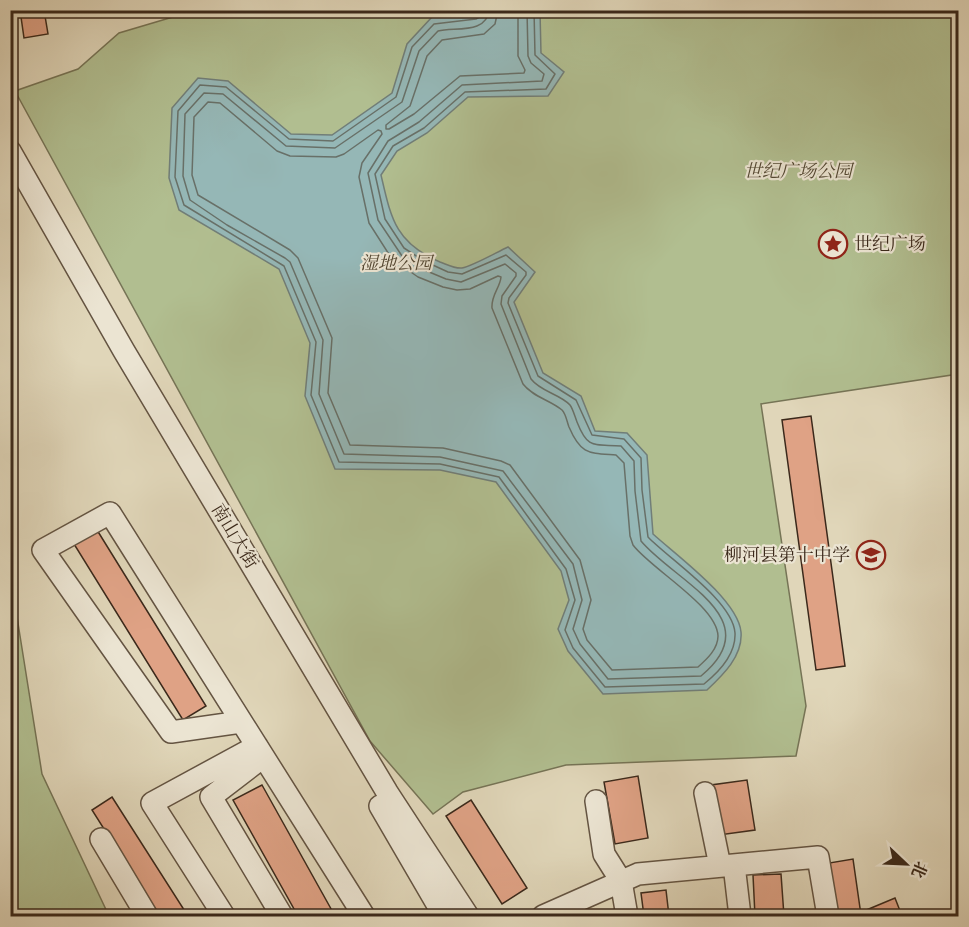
<svg xmlns="http://www.w3.org/2000/svg" width="969" height="927" font-family="'Libre Bodoni','Noto Serif SC',serif">
  <style>
    .green { fill: #b1be90; stroke: #767456; stroke-width: 1.5 }
    .water { fill: #95b7b6; stroke: #717e78; stroke-width: 1.5 }
    .lines { fill: none; stroke-linecap: round; stroke-linejoin: round }
    .shore { stroke: #687068; stroke-width: 1.5 }
    .building { fill: #dfa285; stroke: #3b291b; stroke-width: 1.5 }
    .minor-casing { stroke: #645442; stroke-width: 24 }
    .minor { stroke: #ebe4d2; stroke-width: 21 }
    .labels { text-anchor: middle; stroke-width: 4.5; stroke-linejoin: round; paint-order: stroke }
    .park-label { font-size: 18px; font-style: italic; fill: #534732; stroke: #ebe4d2 }
    .poi-label { font-size: 18px; fill: #3b291b; stroke: #ebe4d2; text-anchor: start }
    .street-label { font-size: 18px; fill: #3b291b; stroke: #ebe4d2 }
  </style>
  <rect width="100%" height="100%" fill="#e0d6b9"/>
  <filter id="stains"><feTurbulence type="fractalNoise" baseFrequency=".00333" numOctaves="4"/><feColorMatrix values="0 0 0 0 .2 0 0 0 0 .09 0 0 0 0 .02 0 0 0 .5 -.17"/></filter>
  <radialGradient id="worn" r=".72"><stop offset=".6" stop-color="#630" stop-opacity="0"/><stop offset="1" stop-color="#630" stop-opacity=".3"/></radialGradient>
  <!-- green -->
  <path class="green" d="M193 11H958V374L761 404 806 706 796 756 566 765 463 792 433 814 370 741 15 91 78 69 119 33Z
    M10 573 42 774 109 916H11Z"/>
  <!-- water -->
  <path class="water" d="M536 10 540 11 541 53 564 72 548 96 468 97 427 133 397 151 381 175C391 218 395 243 440 262 446 264 455 269 462 268 473 266 497 252 508 247L535 272 514 302 543 373 581 396 595 431 627 433 647 455 653 534C676 555 738 600 741 632 743 656 723 675 707 690L603 694 568 651 558 629 569 600 561 571 496 482 440 470 335 469 305 396 310 343 279 269 179 210 169 178 172 108 198 78 228 81 291 134 332 135 392 93 407 44 432 17 478 13 486 11Z"/>
  <g class="lines">
    <!-- shore -->
    <path class="shore" d="M481 10V16L476 19 434 24 412 47 396 97 333 141 289 139 226 87 200 85 178 111 175 177 184 205 284 266 316 342 311 395 339 462 440 464 499 477 566 569 575 600 565 630 573 648 605 687 704 684C719 672 736 654 735 633 733 601 669 559 648 537L642 490 641 458 624 439 592 435 576 400 538 376 508 303 509 298 526 275V272L506 255 462 274 448 272 424 261 404 248 385 219 375 174 393 146 424 128 465 92 546 89 555 74 535 55 534 10
      M489 10C487 34 455 27 438 31L419 51 402 102 335 148 286 146 223 94 204 93 185 114 183 176 190 200 227 225 285 258 290 262 323 340 319 394 344 454 440 457 503 471 573 564 582 600 573 629 580 644 608 679 701 676C771 619 674 581 641 541L635 491 634 461 621 446C594 444 588 450 577 422 575 417 573 409 570 405 560 394 541 392 531 379L501 304 502 296 516 276V273L505 264 461 282 446 279 422 269 402 256 378 220 368 173 388 141 419 122 462 85 542 81 544 74 531 63 528 56 527 10
      M498 10 495 24 484 34 442 40 427 56 410 106 386 125V129H389L414 114 460 76 524 73 525 70 518 56V10
      M208 102 220 103 277 151 290 156 336 157 344 154 378 130 381 131 382 134 362 163 359 177 369 223 392 259 418 277 443 287 457 290 470 289 498 276 501 277C500 288 491 295 492 308L523 384C533 397 550 400 562 410 566 414 567 422 569 427 581 455 589 453 616 455L624 463 630 536 633 545C651 569 717 606 718 636 718 649 707 659 698 667L612 670 587 640 583 629 591 600 580 560 510 465 501 461 443 448 350 445 328 393 332 338 298 258 290 250 198 195 192 175 194 117Z"/>
  </g>
  <!-- building -->
  <path class="building" d="M20 10H44L48 34 24 38Z
    M811 416 845 666 816 670 782 420Z
    M97 530 206 706 183 720 74 544Z
    M638 776 648 838 615 844 604 782Z
    M747 780 755 830 719 835 711 785Z
    M262 785 335 916H298L233 800Z
    M112 797 188 916H159L92 810Z
    M471 800 527 888 502 904 446 816Z
    M958 834V870H957L954 835Z
    M853 859 861 915 836 916 829 863Z
    M781 874 784 916H755L753 875Z
    M666 890 669 916H644L641 893Z
    M895 898 902 916H866L864 911Z"/>
  <g class="lines">
    <!-- minor casing -->
    <g class="minor-casing">
      <path id="minor" d="M10 151 124 351 387 792 468 916
        M241 722 171 732 43 550 110 513 364 916
        M263 757 211 797 282 916
        M705 793 720 866
        M596 801 604 854 621 881 627 916
        M380 806 444 916
        M101 839 147 916
        M734 865 740 916
        M224 916 152 803 257 746
        M543 916 638 874 818 857 828 916"/>
    </g>
    <!-- minor -->
    <use href="#minor" class="minor"/>
  </g>
  <!-- icons -->
  <defs>
    <g id="sight-ring" transform="scale(1.5)"><circle r="9.5" fill="#ebe4d2" stroke="#8f2418" stroke-width="1.5"/><path d="M0-6L1.8-2.2L6-1.7L2.9 1.2L3.7 5.4L0 3.3L-3.7 5.4L-2.9 1.2L-6-1.7L-1.8-2.2Z" fill="#8f2418"/></g>
    <g id="school-ring" transform="scale(1.5)"><circle r="9.5" fill="#ebe4d2" stroke="#8f2418" stroke-width="1.5"/><path d="M0-5L7-2L0 1L-7-2ZM-4 1L0 2.5L4 1V4Q0 6-4 4Z" fill="#8f2418"/></g>
  </defs>
  <g fill-rule="evenodd">
    <use href="#sight-ring" x="833" y="244"/>
    <use href="#school-ring" x="871" y="555"/>
  </g>
  <g class="labels">
    <!-- park labels -->
    <g class="park-label">
      <text x="798" y="177">世纪广场公园</text>
      <text x="396" y="269">湿地公园</text>
    </g>
    <!-- poi labels -->
    <g class="poi-label">
      <text x="854" y="250">世纪广场</text>
      <text x="850" y="561" text-anchor="end">柳河县第十中学</text>
    </g>
    <!-- street labels -->
    <g class="street-label">
      <text transform="translate(235 536) rotate(59)" y="6">南山大街</text>
    </g>
  </g>
  <!-- margin -->
  <rect width="969" height="927" fill="none" stroke="#e0d6b9" stroke-width="36"/>
  <rect x="12" y="12" width="945" height="903" fill="none" stroke="#3b291b" stroke-width="3"/>
  <rect x="18" y="18" width="933" height="891" fill="none" stroke="#3b291b" stroke-width="1.5"/>
  <!-- north arrow -->
  <g transform="translate(906 864) rotate(113)" stroke="#ebe4d2" stroke-width="4.5" paint-order="stroke">
  <path d="M0-4.5L10 22L0 15L-10 22Z" fill="#3b291b"/>
  <text y="-9" font-size="16" font-weight="bold" text-anchor="middle" fill="#3b291b">北</text>
  </g>
  <rect width="100%" height="100%" filter="url(#stains)"/>
  <rect width="100%" height="100%" fill="url(#worn)"/>
</svg>
